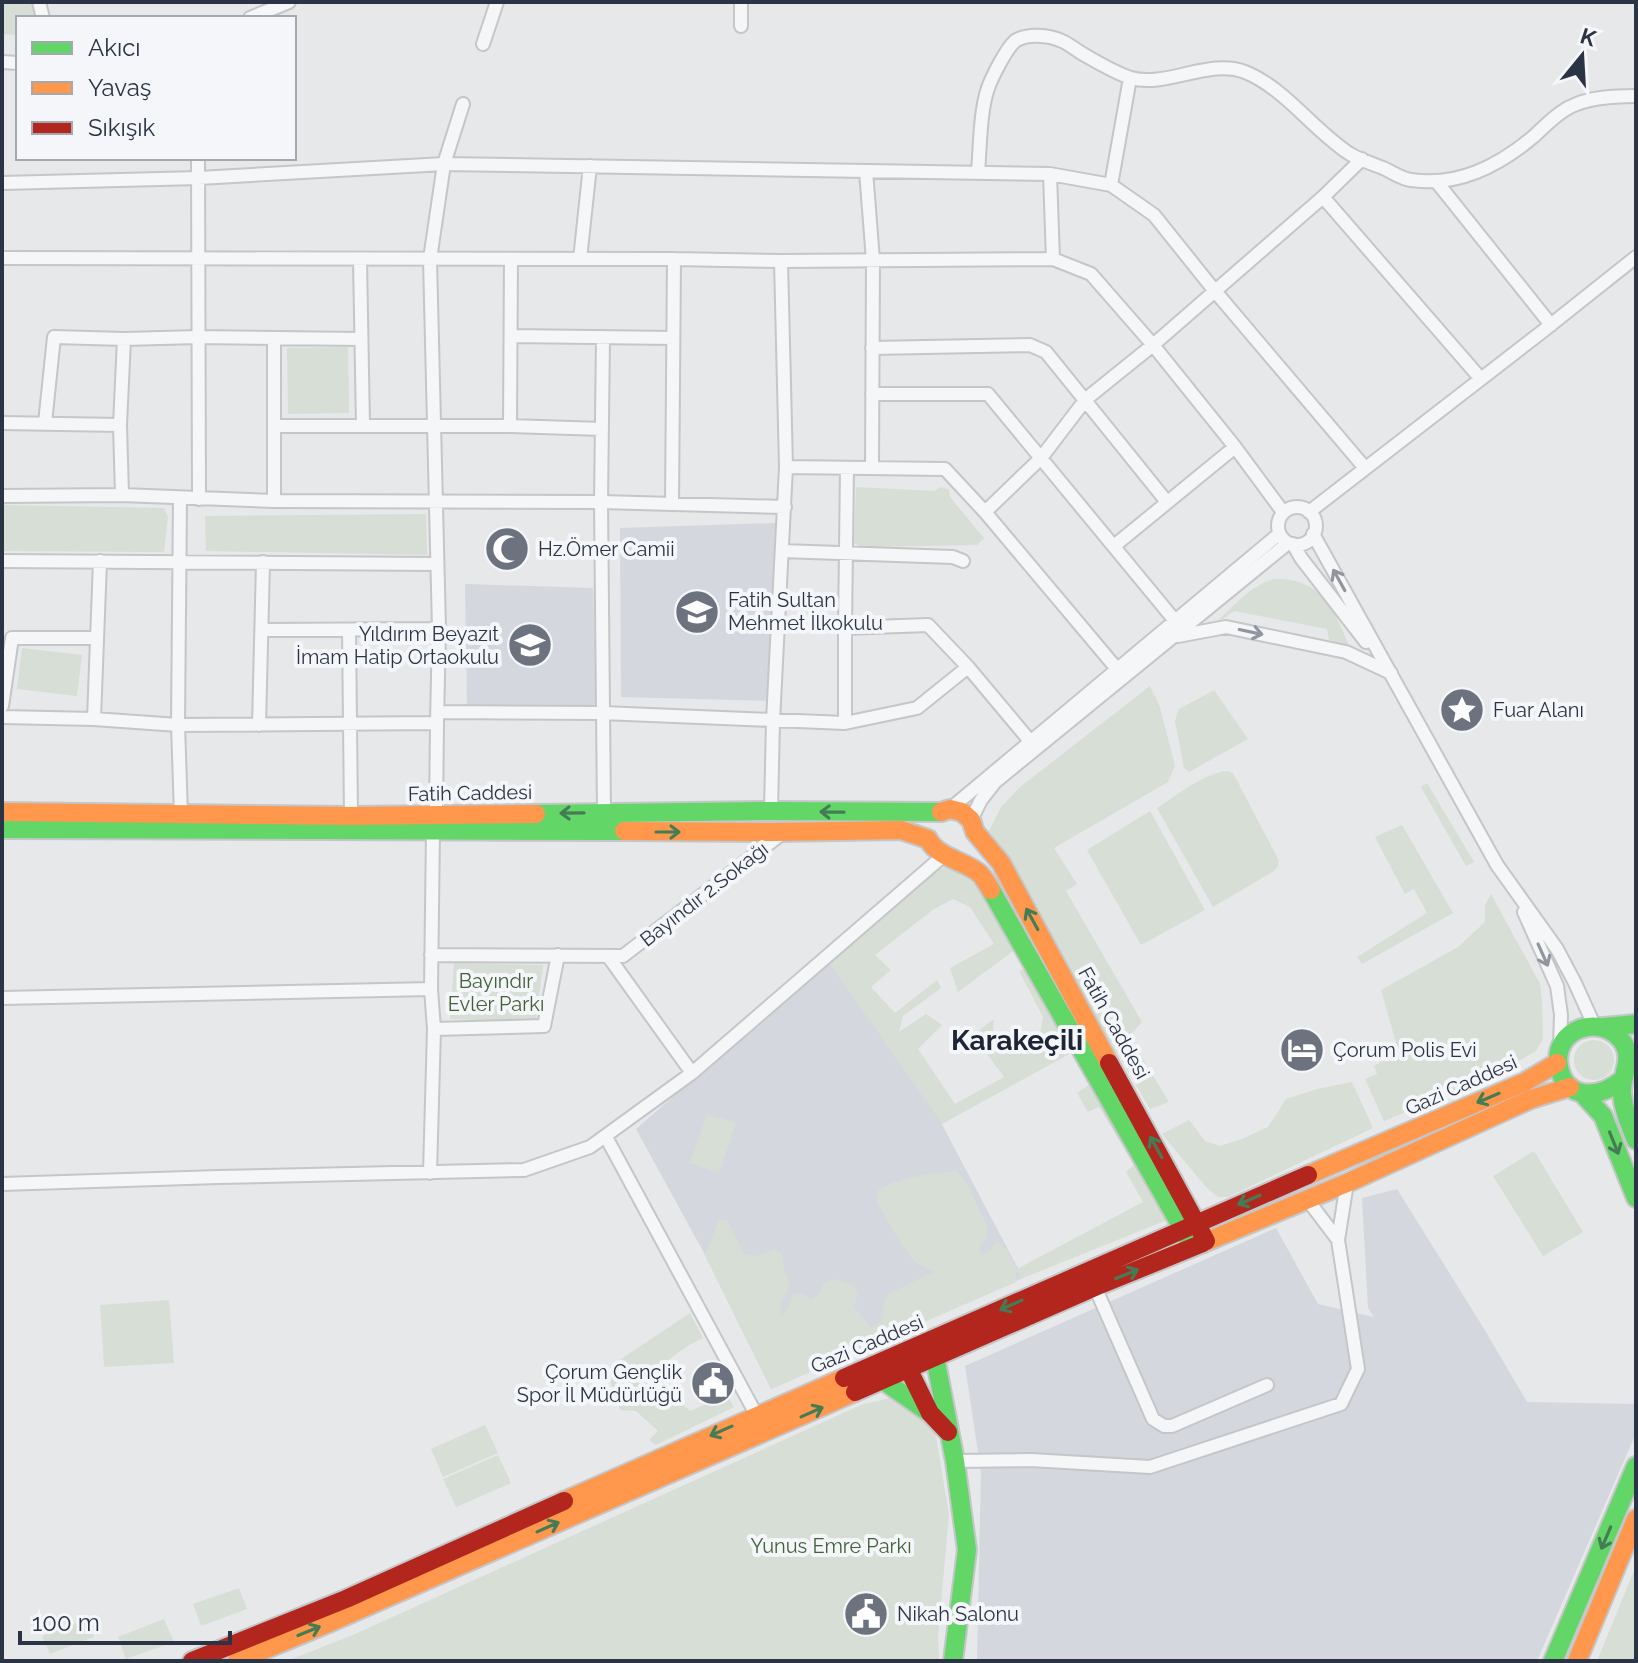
<svg xmlns="http://www.w3.org/2000/svg" width="1638" height="1663" font-family="Raleway,sans-serif">
  <style>
    .built { fill: #d4d7dd }
    .green { fill: #d6ded6 }
    .lines { fill: none; stroke-linecap: round; stroke-linejoin: round }
    .street-casing { stroke: #c4c6c8; stroke-width: 16 }
    .fast-casing { stroke: #c4c6c8; stroke-width: 22 }
    .slow-casing { stroke: #c4c6c8; stroke-width: 22 }
    .jam-casing { stroke: #c4c6c8; stroke-width: 22 }
    .street { stroke: #f5f6f7; stroke-width: 12 }
    .fast { stroke: #63d668; stroke-width: 18 }
    .slow { stroke: #ff974d; stroke-width: 18 }
    .jam { stroke: #b3261e; stroke-width: 18 }
    .oneway { stroke: #90959e }
    .oneway2 { stroke: #447d55 }
    .labels { text-anchor: middle; stroke-width: 8; stroke-linejoin: round; paint-order: stroke }
    .poi-label { font-size: 20px; fill: #2b3445; stroke: #f4f6f9; text-anchor: start }
    .street-label { font-size: 20px; fill: #2b3445; stroke: #f4f6f9 }
    .park-label { font-size: 20px; fill: #3f6138; stroke: #f4f6f9 }
    .district-label { font-size: 28px; font-weight: bold; fill: #1d2536; stroke: #f4f6f9 }
  </style>
  <rect width="100%" height="100%" fill="#e6e8ea"/>
  <!-- built -->
  <path class="built" d="M775 523 771 701 621 697 620 528Z
    M465 584 593 588 597 702 592 706 467 705Z
    M828 961 936 1113 1023 1278 771 1389 704 1253 636 1129Z
    M1397 1189 1483 1327 1527 1402 1636 1404V1433L1537 1661H977L981 1472 965 1366 1276 1228 1318 1304 1374 1317 1368 1308 1362 1198Z"/>
  <!-- green -->
  <path class="green" d="M2 2H33L38 18H18V35L2 34Z
    M348 347 349 413 288 414 287 348Z
    M856 487 934 491 941 487 949 490 950 497 984 538 977 545 860 547 854 543Z
    M2 505 164 508 168 517 164 552 2 551Z
    M426 514 427 555 206 551 205 516Z
    M1275 579C1320 578 1334 608 1349 646L1329 640 1327 629 1234 611 1223 619 1218 620C1234 606 1253 583 1275 579Z
    M22 648 82 655 77 696 17 689Z
    M1150 686 1160 707 1175 766 1168 782 1054 848 1077 884 1066 891 1142 1022 1132 1033 1133 1043 1169 1102 1150 1109 998 850 989 831 1001 807 1020 787Z
    M1214 690 1248 739 1189 772 1184 768 1175 721 1179 709Z
    M1227 771 1233 773 1279 861 1278 866 1274 871 1213 907 1157 808C1176 796 1204 773 1227 771Z
    M1427 783 1474 862 1466 866 1421 787Z
    M1150 811 1205 910 1141 945 1087 850Z
    M1402 825 1453 913 1362 964 1357 957 1427 913 1414 889 1405 894 1375 837Z
    M945 868C986 881 998 914 1016 949L958 992 950 968 994 944 970 907 953 899 934 909 875 955 891 970 871 987 895 1013 937 980 941 988 903 1016 899 1032 926 1014 942 1025 918 1049 955 1104 1004 1077 973 1035 994 1019 992 1046 1038 1047 1043 1017 1019 971 1028 968 1071 1053 942 1124 828 961 935 869Z
    M1491 894 1540 984 1542 1001 1543 1039 1536 1051 1513 1064 1463 1088 1384 1121 1365 1079 1377 1074 1374 1066 1391 1057 1397 1046 1381 990 1458 947 1485 922V905Z
    M454 963 543 965 536 1022 450 1019Z
    M1574 1060a20 20 0 1 1 40 0a20 20 0 1 1-40 0Z
    M1352 1082 1373 1128 1228 1197H1218L1206 1187 1162 1134 1189 1120 1205 1141 1220 1146 1242 1139 1268 1127 1286 1099 1317 1089Z
    M1089 1085 1172 1218 1023 1278 1016 1271V1282L771 1389 704 1253C714 1245 712 1231 719 1220H727L744 1254 757 1256 774 1249 782 1253 784 1270 790 1286C784 1296 778 1305 782 1316L789 1306 792 1296 803 1294 811 1300 820 1293 824 1283 834 1279 854 1285 858 1294 854 1307 871 1327 882 1320 883 1308 888 1294 927 1275 935 1273 915 1262 901 1244 877 1202 878 1190C905 1176 927 1174 956 1171L967 1183 988 1228 986 1238 978 1249 984 1254 991 1249 997 1241 1006 1249 1017 1269 1143 1202 1126 1172 1134 1165 1099 1107 1088 1112 1077 1093Z
    M707 1114 736 1123 719 1173 690 1163Z
    M1534 1151 1583 1232 1543 1256 1493 1176Z
    M169 1300 174 1363 104 1367 100 1305Z
    M690 1313 703 1338C683 1347 667 1360 652 1376L690 1411 727 1395 734 1407 656 1445 649 1440 658 1431 636 1411 620 1410 611 1383 612 1365Z
    M890 1398 916 1407 936 1436 949 1515 938 1636 939 1661H287L355 1634 861 1405Z
    M485 1425 498 1453 443 1477 431 1449Z
    M498 1455 511 1483 456 1507 443 1479Z
    M1636 1566V1661H1597Z
    M239 1588 247 1609 201 1626 193 1604Z
    M86 1619 94 1637 50 1654 42 1636Z
    M164 1619 174 1642 126 1659 118 1637Z"/>
  <g class="lines">
    <!-- street casing -->
    <g class="street-casing">
      <path id="street" d="M39 2 43 18
        M741 2V26
        M250 18 289 2
        M483 44 497 2
        M2 62 18 63
        M198 158 199 499
        M866 171 873 260 872 468
        M978 173C980 148 980 111 988 88 992 77 1006 49 1015 41 1027 33 1049 35 1062 41 1069 44 1076 50 1083 54 1097 62 1115 73 1131 78 1166 88 1210 58 1245 72 1285 88 1314 131 1350 154 1360 160 1373 164 1383 168 1392 172 1402 179 1411 180 1458 187 1498 166 1533 137 1544 127 1557 113 1570 107 1589 97 1615 96 1636 96
        M1050 174 1053 259
        M1436 181 1551 325
        M2 183 199 178 444 164 1050 174 1111 185 1154 215 1214 290 1365 468
        M1111 185 1130 78
        M1323 197 1481 379
        M2 258 674 259 781 261 1053 259 1091 274 1153 345 1235 447 1283 512
        M360 259 363 426
        M580 259 590 166
        M511 336 673 338
        M603 337 601 502 604 812
        M274 338V501
        M872 348 1030 345 1046 352 1167 502
        M872 394H988L1176 622
        M2 423 120 425
        M45 423 54 337 124 339 198 337 361 339
        M274 426H510L602 429
        M510 426 511 259
        M786 467 945 469 985 512 1117 669
        M847 468 845 628 928 625 968 667
        M122 495 120 425 124 339
        M2 496 122 495 274 501 601 502 785 507
        M180 498 178 725 181 815
        M672 504 674 259
        M1278 526a19 19 0 1 1 38 0a19 19 0 1 1-38 0Z
        M985 512 1041 458 1086 399 1153 345 1323 197 1362 159
        M1309 512 1543 331 1636 257
        M1313 534 1497 865 1557 949 1575 983 1594 1025
        M1293 544 1301 558 1366 642
        M1114 546 1235 447
        M782 551 953 557 963 561
        M2 561 437 564
        M263 630 439 629
        M349 630 351 816
        M1178 636 1226 627 1346 652 1391 673
        M2 706 12 638H97
        M437 712 603 713 845 723 917 708 968 667 1030 741
        M2 717 94 719 178 725 437 723
        M94 719 100 561
        M845 723V628
        M259 725 263 562
        M950 809 1279 534
        M771 811 773 721 786 467 781 261
        M436 816 437 723 439 629 430 259 444 164 463 104
        M971 820 981 800 995 782 1288 543
        M1524 912 1557 986 1561 1015 1560 1046
        M431 955 623 956 784 832
        M608 956 692 1073
        M2 998 431 989
        M434 1029 544 1026 558 955
        M606 1137 757 1416
        M430 1173 434 1029 431 989 433 830
        M2 1184 218 1177 524 1170 590 1147 692 1073 943 856
        M1307 1199 1338 1240
        M1095 1287 1153 1419 1164 1426H1172L1267 1385
        M955 1461 1031 1460 1150 1467 1341 1404 1358 1369 1338 1240 1347 1183"/>
    </g>
    <!-- fast casing -->
    <g class="fast-casing">
      <path id="fast" d="M536 814 771 811 941 812
        M2 829 624 831
        M991 890 1188 1238
        M1604 1027 1636 1024
        M1622 1080C1600 1098 1566 1102 1559 1067 1551 1028 1604 1011 1624 1044 1633 1060 1621 1076 1622 1093 1623 1109 1630 1125 1636 1140
        M1583 1094 1603 1116 1636 1198
        M931 1348 935 1357 955 1461 967 1550 953 1661
        M884 1381 927 1411
        M1553 1661 1636 1466"/>
    </g>
    <!-- slow casing -->
    <g class="slow-casing">
      <path id="slow" d="M2 812 351 816 536 814
        M941 812 950 809 962 812 971 820 975 832 1001 863 1109 1063
        M624 831 774 832 901 830 928 839C938 858 963 860 979 873 984 877 987 884 991 890
        M1308 1175 1525 1082 1557 1063
        M1203 1243 1347 1183 1531 1099 1570 1087
        M564 1501 844 1378
        M237 1661 331 1622 855 1392
        M1577 1661 1636 1519"/>
    </g>
    <!-- jam casing -->
    <g class="jam-casing">
      <path id="jam" d="M1109 1063 1206 1241
        M904 1360 930 1413 948 1432
        M844 1378 1308 1175
        M855 1392 1095 1287 1203 1243
        M192 1661 346 1599 564 1501"/>
    </g>
    <!-- street -->
    <use href="#street" class="street"/>
    <!-- fast -->
    <use href="#fast" class="fast"/>
    <!-- slow -->
    <use href="#slow" class="slow"/>
    <!-- jam -->
    <use href="#jam" class="jam"/>
  </g>
  <!-- one-way arrows -->
  <defs><path id="oneway-shaft" d="M-6 0H5M1.5-3L5.5 0L1.5 3" fill="none" stroke-width="1.6" stroke-linecap="round" stroke-linejoin="round" transform="scale(2)"/></defs>
  <g class="oneway">
    <use href="#oneway-shaft" transform="translate(1339 580) rotate(-119)"/>
    <use href="#oneway-shaft" transform="translate(1251 632) rotate(12)"/>
    <use href="#oneway-shaft" transform="translate(1543 955) rotate(66)"/>
  </g>
  <g class="oneway2">
    <use href="#oneway-shaft" transform="translate(832 812) rotate(-179)"/>
    <use href="#oneway-shaft" transform="translate(572 813) rotate(179)"/>
    <use href="#oneway-shaft" transform="translate(668 832)"/>
    <use href="#oneway-shaft" transform="translate(1032 919) rotate(-119)"/>
    <use href="#oneway-shaft" transform="translate(1488 1098) rotate(157)"/>
    <use href="#oneway-shaft" transform="translate(1614 1143) rotate(68)"/>
    <use href="#oneway-shaft" transform="translate(1156 1147) rotate(-119)"/>
    <use href="#oneway-shaft" transform="translate(1249 1200) rotate(157)"/>
    <use href="#oneway-shaft" transform="translate(1127 1274) rotate(-22)"/>
    <use href="#oneway-shaft" transform="translate(1011 1305) rotate(156)"/>
    <use href="#oneway-shaft" transform="translate(812 1412) rotate(-24)"/>
    <use href="#oneway-shaft" transform="translate(721 1431) rotate(156)"/>
    <use href="#oneway-shaft" transform="translate(548 1527) rotate(-24)"/>
    <use href="#oneway-shaft" transform="translate(1606 1538) rotate(113)"/>
    <use href="#oneway-shaft" transform="translate(309 1631) rotate(-22)"/>
  </g>
  <!-- icons -->
  <defs>
    <g id="mosque-disc" transform="scale(2.3)"><circle r="9.5" fill="#6c737f" stroke="#f4f6f9"/><path d="M3.5-4.9A6 6 0 1 0 3.5 4.9A5 5 0 1 1 3.5-4.9Z" fill="#fff"/></g>
    <g id="school-disc" transform="scale(2.3)"><circle r="9.5" fill="#6c737f" stroke="#f4f6f9"/><path d="M0-5L7-2L0 1L-7-2ZM-4 1L0 2.5L4 1V4Q0 6-4 4Z" fill="#fff"/></g>
    <g id="sight-disc" transform="scale(2.3)"><circle r="9.5" fill="#6c737f" stroke="#f4f6f9"/><path d="M0-6L1.8-2.2L6-1.7L2.9 1.2L3.7 5.4L0 3.3L-3.7 5.4L-2.9 1.2L-6-1.7L-1.8-2.2Z" fill="#fff"/></g>
    <g id="hotel-disc" transform="scale(2.3)"><circle r="9.5" fill="#6c737f" stroke="#f4f6f9"/><path d="M-6-4.5h1.5V1H6V5H4.5V3h-9V5H-6ZM-4 0a1.8 1.8 0 1 1 3.6 0ZM.5 0V-2.5h3Q6-2.5 6 0Z" fill="#fff"/></g>
    <g id="civic-disc" transform="scale(2.3)"><circle r="9.5" fill="#6c737f" stroke="#f4f6f9"/><path d="M-.6-6.5H3V-4.5H.6V-3L4-1V1h2V6H-6V1h2V-1L-.6-3ZM-1.2 2.5V6h2.4V2.5Z" fill="#fff"/></g>
  </defs>
  <g fill-rule="evenodd">
    <use href="#mosque-disc" x="507" y="549"/>
    <use href="#school-disc" x="697" y="612"/>
    <use href="#school-disc" x="530" y="645"/>
    <use href="#sight-disc" x="1462" y="710"/>
    <use href="#hotel-disc" x="1302" y="1050"/>
    <use href="#civic-disc" x="713" y="1383"/>
    <use href="#civic-disc" x="866" y="1614"/>
  </g>
  <g class="labels">
    <!-- poi labels -->
    <g class="poi-label">
      <text x="538" y="556">Hz.Ömer Camii</text>
      <text x="728" y="607">Fatih Sultan<tspan x="728" dy="23">Mehmet İlkokulu</tspan></text>
      <text x="499" y="641" text-anchor="end">Yıldırım Beyazıt<tspan x="499" dy="23">İmam Hatip Ortaokulu</tspan></text>
      <text x="1493" y="717">Fuar Alanı</text>
      <text x="1333" y="1057">Çorum Polis Evi</text>
      <text x="682" y="1379" text-anchor="end">Çorum Gençlik<tspan x="682" dy="23">Spor İl Müdürlüğü</tspan></text>
      <text x="897" y="1621">Nikah Salonu</text>
    </g>
    <!-- street labels -->
    <g class="street-label">
      <text transform="translate(470 793) rotate(-1)" y="7">Fatih Caddesi</text>
      <text transform="translate(704 894) rotate(-38)" y="7">Bayındır 2.Sokağı</text>
      <text transform="translate(1114 1023) rotate(61)" y="7">Fatih Caddesi</text>
      <text transform="translate(1461 1085) rotate(-24)" y="7">Gazi Caddesi</text>
      <text transform="translate(867 1344) rotate(-23)" y="7">Gazi Caddesi</text>
    </g>
    <!-- park labels -->
    <g class="park-label">
      <text x="496" y="988">Bayındır<tspan x="496" dy="23">Evler Parkı</tspan></text>
      <text x="831" y="1553">Yunus Emre Parkı</text>
    </g>
    <!-- district labels -->
    <g class="district-label">
      <text x="1017" y="1050">Karakeçili</text>
    </g>
  </g>
  <!-- border -->
  <rect width="1638" height="1663" fill="none" stroke="#2b3445" stroke-width="8"/>
  <!-- legend -->
  <rect x="16" y="16" width="280" height="144" fill="#f4f6f9" stroke="#a4a8b1" stroke-width="2"/>
  <rect x="32" y="42" width="40" height="12" fill="#63d668" stroke="#a4a8b1" stroke-width="2"/>
  <text x="88" y="56" font-size="24" fill="#2b3445">Akıcı</text>
  <rect x="32" y="82" width="40" height="12" fill="#ff974d" stroke="#a4a8b1" stroke-width="2"/>
  <text x="88" y="96" font-size="24" fill="#2b3445">Yavaş</text>
  <rect x="32" y="122" width="40" height="12" fill="#b3261e" stroke="#a4a8b1" stroke-width="2"/>
  <text x="88" y="136" font-size="24" fill="#2b3445">Sıkışık</text>
  <!-- north arrow -->
  <g transform="translate(1582 56) rotate(18)" stroke="#f4f6f9" stroke-width="6" paint-order="stroke">
  <path d="M0-6L14 30L0 20L-14 30Z" fill="#2b3445"/>
  <text y="-12" font-size="22" font-weight="bold" text-anchor="middle" fill="#2b3445">K</text>
  </g>
  <!-- scale -->
  <path d="M20 1631v12h210v-12" fill="none" stroke="#2b3445" stroke-width="4"/>
  <text x="32" y="1631" font-size="24" fill="#2b3445" stroke="#f4f6f9" stroke-width="6" paint-order="stroke">100 m</text>
</svg>
